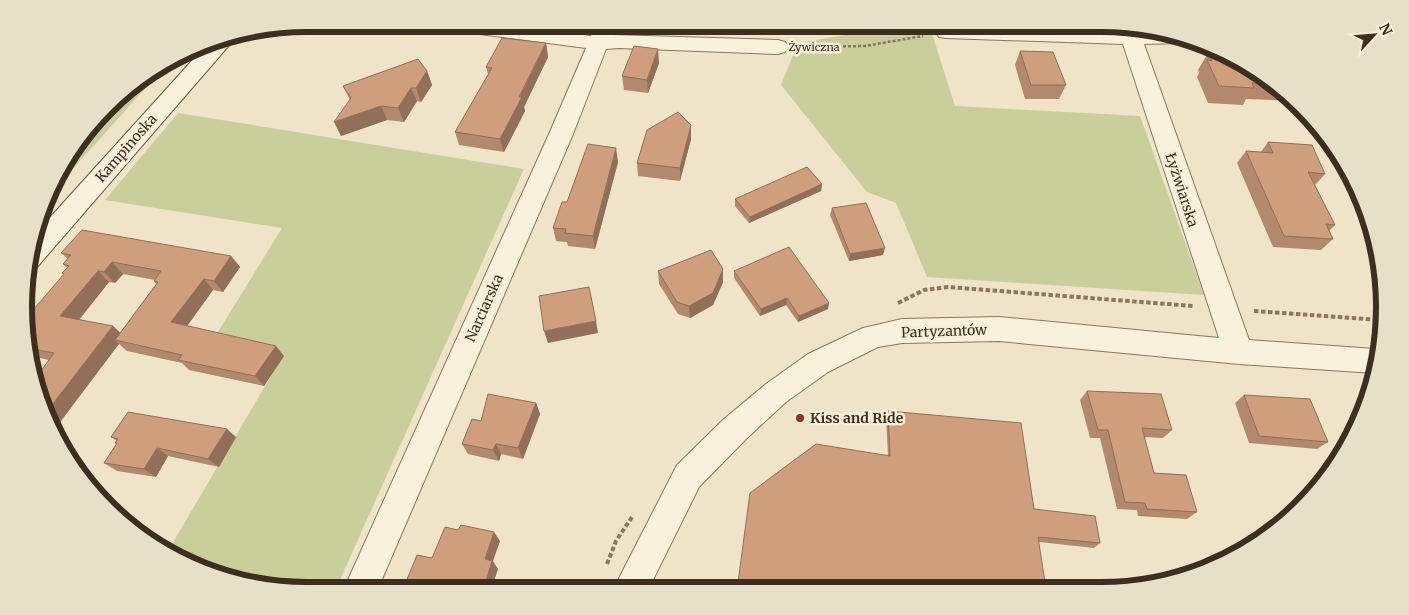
<svg xmlns="http://www.w3.org/2000/svg" width="1409" height="615" font-family="Merriweather,serif">
  <style>
    .green { fill: #c9cf9b }
    .lines { fill: none; stroke-linecap: round; stroke-linejoin: round }
    .street-casing { stroke: #8d765c; stroke-width: 2 }
    .secondary-casing { stroke: #6f573f; stroke-width: 2 }
    .path-far1 { stroke: #8d765c; stroke-width: 2.5; stroke-dasharray: 3 2; stroke-linecap: butt }
    .path { stroke: #8d765c; stroke-width: 4; stroke-dasharray: 4.5 2.5; stroke-linecap: butt }
    .street { fill: #faf1dc; fill-rule: evenodd }
    .secondary { fill: #faf1dc; fill-rule: evenodd }
    .wall { fill: #b2896c; fill-rule: evenodd }
    .shaded-wall { fill: #916f58 }
    .building { fill: #cf9f7d; stroke: #916f58 }
    .poi-dot { fill: #9e2a2b; stroke: #f7eed8; stroke-width: 2 }
    .labels { text-anchor: middle; stroke-width: 5; stroke-linejoin: round; paint-order: stroke }
    .far-street-label { font-size: 11px; fill: #3d2e20; stroke: #f7eed8 }
    .street-label { font-size: 14px; fill: #3d2e20; stroke: #f7eed8 }
    .poi-label { font-size: 14px; font-weight: bold; fill: #3d2e20; stroke: #f7eed8; text-anchor: start }
    .rim { fill: none; stroke: #3d2e20; stroke-width: 6 }
  </style>
  <rect width="100%" height="100%" fill="#f0e4c8"/>
  <!-- green -->
  <path class="green" d="M864 24H929L955 106 1140 116 1204 295 927 277 896 203 867 192 781 85 798 43 864 32Z
    M161 71 52 192 62 166 121 94Z
    M178 113 524 169 335 591H307L216 576 169 549 274 371 213 340 282 228 105 200Z"/>
  <g class="lines">
    <!-- street casing -->
    <g class="street-casing">
      <path id="street" d="M439 24H497L591 36 596 24H616L612 35 778 40 785 42 789 47 785 52 778 54 619 48 606 49 573 134 377 591H343L549 134 586 48 449 30 442 28Z
        M946 26 1119 31V27L1189 38 1186 42 1179 43 1144 44 1249 340 1375 349H1377L1374 373 1239 364 999 341 902 343 878 347 828 372 786 402 746 439 699 487 648 590H613L677 465 724 419 766 384 808 354 863 328 902 319 999 317 1219 338 1123 44 946 38 939 37 936 32 939 27Z"/>
    </g>
    <!-- secondary casing -->
    <g class="secondary-casing">
      <path id="secondary" d="M233 36 234 38 231 43 38 266 29 269V252L36 233 207 44 216 39Z"/>
    </g>
    <!-- path-far1 -->
    <path class="path-far1" d="M803 47 865 46 923 36"/>
    <!-- path -->
    <path class="path" d="M898 303 924 290 948 287 1193 306
      M1254 311 1381 320
      M607 564 616 541 632 517"/>
    <!-- street -->
    <use href="#street" class="street"/>
    <!-- secondary -->
    <use href="#secondary" class="secondary"/>
  </g>
  <!-- wall -->
  <path class="wall" d="M546 43 548 57 524 107 525 111 504 152 459 145 455 132 488 74 486 67Z
    M1020 51 1066 85 1059 99H1025L1015 65Z
    M1208 53 1218 54 1289 94 1294 101 1246 99 1243 105 1208 103 1197 77 1199 73 1198 70Z
    M659 63 648 93 624 90 622 76Z
    M427 71 432 85 421 102 417 101 404 122 387 120 341 136 350 100 343 86Z
    M691 125V139L680 181 638 176 637 163Z
    M1268 142 1325 174 1315 185 1335 225 1329 231 1333 239 1321 250 1273 247 1237 163 1246 151 1261 152Z
    M618 162 595 249 568 246 567 242 556 241 553 228 567 202Z
    M822 184 821 191 749 223 735 206V199Z
    M832 208 883 255 849 261 830 215Z
    M61 253 231 256 240 267 223 292 213 290 187 326 284 356 264 386 189 370 182 363 127 351 119 344 49 360 30 356 26 345 64 274 62 273 67 268 63 264 68 259ZM123 274 155 280 154 281 156 284 120 333 113 326 79 320 109 282 115 283Z
    M723 269V282L713 305 690 318 678 314 659 284 658 271Z
    M734 271 828 309 798 322 786 305 760 316 734 278Z
    M1087 391 1172 430 1163 438 1144 437 1154 473 1197 512 1187 519 1138 516 1137 510 1117 509 1100 438H1090L1080 400Z
    M1244 395 1328 442 1317 449 1249 443 1235 403Z
    M536 403 540 414 523 459 501 454 499 461 468 454 462 444 481 421Z
    M888 411 1034 509 1100 543 1094 548 1039 542 888 456 886 417Z
    M111 437H236L219 467 168 456 156 477 117 471 104 463 117 444 115 443 117 441Z"/>
  <!-- shaded-wall -->
  <path class="shaded-wall" d="M546 43 548 57 524 107 525 111 504 152 500 139Z
    M658 49 659 63 648 93 647 80Z
    M427 71 432 85 421 102 416 88Z
    M411 88 417 101 404 122 398 108Z
    M381 106 387 120 341 136 334 122Z
    M691 125V139L680 181V168Z
    M616 148 618 162 595 249 593 236Z
    M822 184 821 191 749 223 750 217Z
    M885 248 883 255 849 261 850 254Z
    M231 256 240 267 223 292 214 281Z
    M112 262 123 274 115 283 104 272Z
    M723 269V282L713 305 690 318 689 306Z
    M98 271 109 282 73 327 60 316Z
    M204 279 213 290 182 333 171 322Z
    M787 298 786 305 760 316 761 309Z
    M829 303 828 309 798 322 799 316Z
    M596 321 598 333 548 343 544 331Z
    M113 326 125 337 115 340 119 344 55 429 48 410Z
    M276 346 284 356 264 386 255 376Z
    M536 403 540 414 523 459 518 448Z
    M227 429 236 437 219 467 208 459Z
    M496 444 501 454 499 461 493 450Z
    M157 448 168 456 156 477 144 469Z
    M494 532 500 541 493 561 498 569 491 591H483L485 559Z"/>
  <!-- building -->
  <path class="building" d="M502 38 546 43 519 97H522L500 139 455 132 492 68 486 67Z
    M634 46 658 49 647 80 622 76Z
    M1020 51 1053 52 1066 85H1031Z
    M1208 53 1218 54 1270 83H1252L1254 88 1219 86 1207 60 1212 61Z
    M418 59 427 71 416 88H411L398 108 381 106 334 122 351 98 343 86Z
    M678 112 691 125 680 168 637 163 647 130Z
    M1268 142 1312 145 1325 174 1308 172 1335 225 1326 224 1333 239 1284 236 1246 151 1273 153Z
    M588 144 616 148 593 236 565 233 566 229 553 228 562 202H567Z
    M807 167 822 184 750 217 735 199Z
    M866 203 885 248 850 254 832 208Z
    M82 230 231 256 214 281 204 279 171 322 276 346 255 376 178 360 182 355 115 340 158 282 154 281 161 271 112 262 104 272 98 271 60 316 113 326 48 410 37 376 54 353 27 348 26 345 27 317 64 274 62 273 69 266 63 264 71 255 61 253Z
    M789 247 829 303 799 316 787 298 761 309 734 271Z
    M711 250 723 269 713 293 689 306 677 302 658 271Z
    M589 287 596 321 544 331 539 296Z
    M1087 391 1161 394 1172 430 1142 428 1154 473 1186 475 1197 512 1147 509 1145 503 1125 502 1108 430H1098Z
    M488 394 536 403 518 448 496 444 493 450 462 444 472 419 481 421Z
    M1244 395 1310 399 1328 442 1259 436Z
    M888 411 1021 423 1034 509 1095 516 1100 543 1038 537 1046 589 737 590 750 493 816 444 890 456Z
    M128 412 227 429 208 459 157 448 144 469 104 463 117 443H115L118 439 111 437Z
    M461 525 494 532 485 559 492 561 483 591H412L403 589 417 555 432 558 445 527 458 530Z"/>
  <!-- markers -->
  <circle class="poi-dot" cx="800" cy="418" r="5"/>
  <g class="labels">
    <!-- far-street labels -->
    <g class="far-street-label">
      <text x="814" y="51">Żywiczna</text>
    </g>
    <!-- street labels -->
    <g class="street-label">
      <text transform="translate(126 148) rotate(-49)" y="5">Kampinoska</text>
      <text transform="translate(1182 190) rotate(72)" y="5">Łyżwiarska</text>
      <text transform="translate(484 308) rotate(-66)" y="5">Narciarska</text>
      <text transform="translate(944 331) rotate(-2)" y="5">Partyzantów</text>
    </g>
    <!-- poi labels -->
    <g class="poi-label">
      <text x="810" y="423">Kiss and Ride</text>
    </g>
  </g>
  <!-- crop -->
  <path d="M0 0H1409V615H0ZM307 32H1101A275 275 0 0 1 1376 307V307A275 275 0 0 1 1101 582H307A275 275 0 0 1 32 307V307A275 275 0 0 1 307 32Z" fill="#e8dfc9" fill-rule="evenodd"/>
  <path class="rim" d="M307 32H1101A275 275 0 0 1 1376 307V307A275 275 0 0 1 1101 582H307A275 275 0 0 1 32 307V307A275 275 0 0 1 307 32Z"/>
  <!-- north arrow -->
  <g transform="translate(1374 35) rotate(64)" stroke="#f7eed8" stroke-width="4" paint-order="stroke">
  <path d="M0-4L9 19L0 12L-9 19Z" fill="#3d2e20"/>
  <text y="-8" font-size="14" font-weight="bold" text-anchor="middle" fill="#3d2e20">N</text>
  </g>
</svg>
